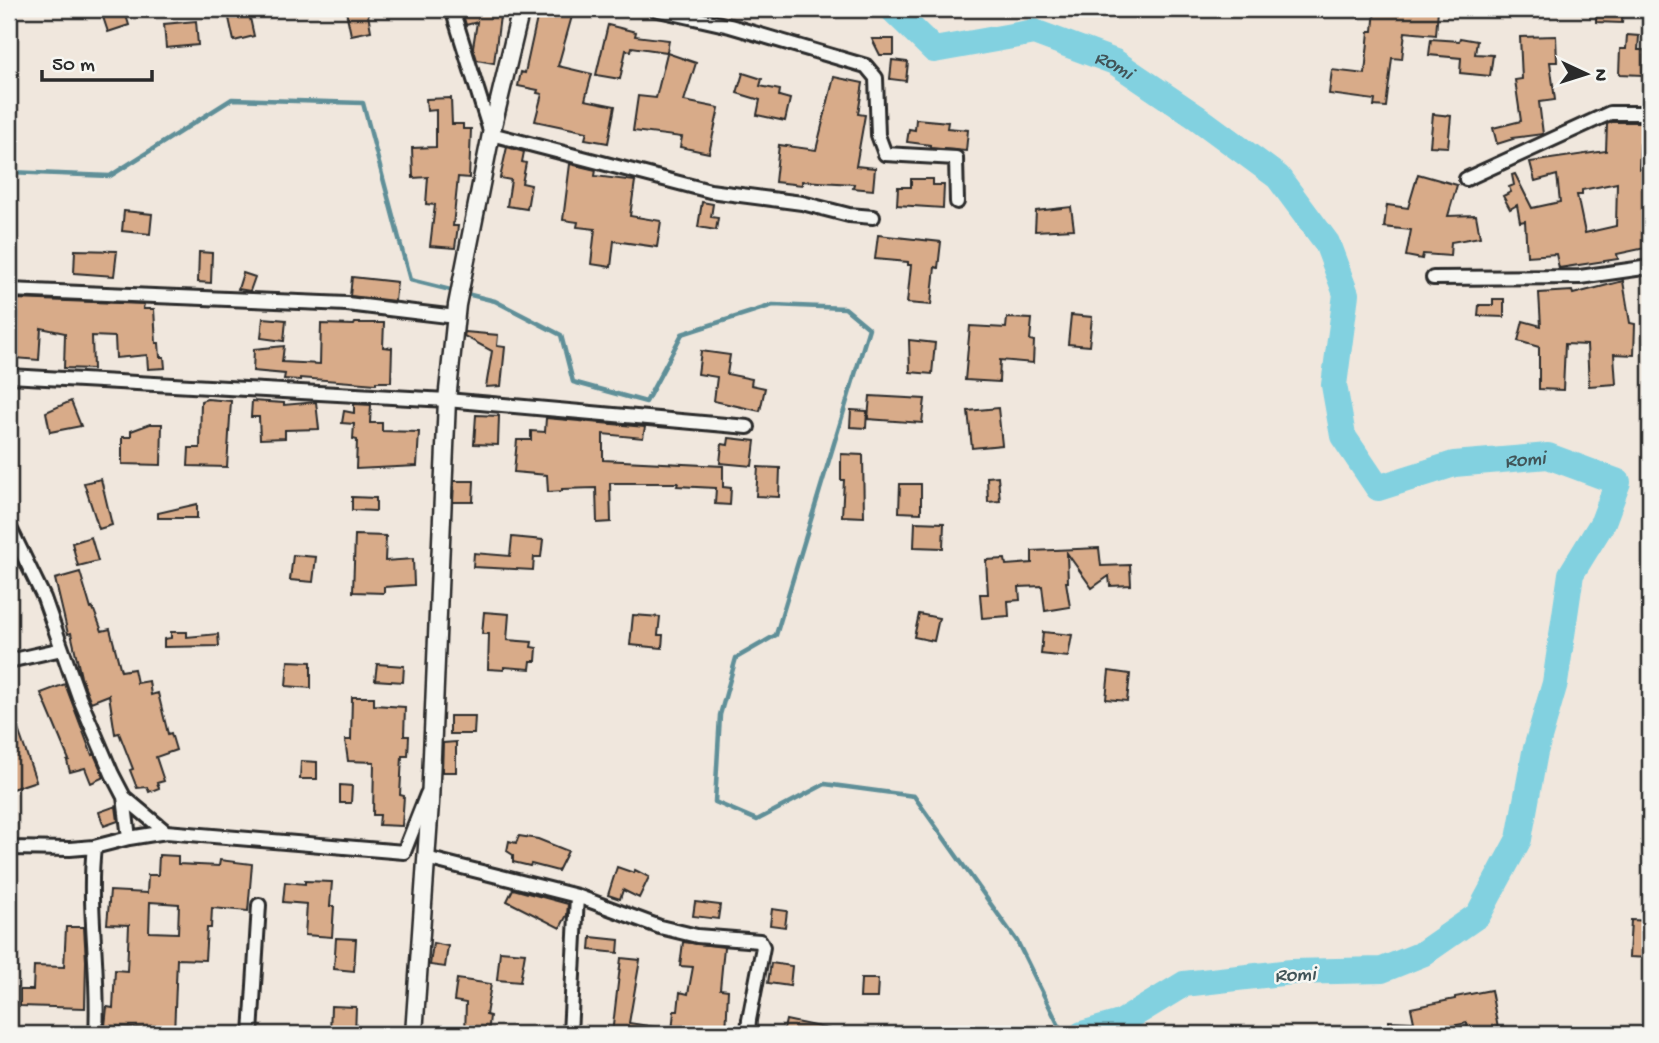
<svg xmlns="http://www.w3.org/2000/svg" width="1659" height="1043" font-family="'Gochi Hand',sans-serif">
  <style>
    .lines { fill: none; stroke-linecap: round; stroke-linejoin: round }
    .stream { stroke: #5f8f98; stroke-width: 4.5 }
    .river { stroke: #82d1e0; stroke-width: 26 }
    .building { fill: #d8ab89; stroke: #2b2b2b; stroke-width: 2; fill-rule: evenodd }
    .minor-casing { stroke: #2b2b2b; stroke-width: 18 }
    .tertiary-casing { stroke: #2b2b2b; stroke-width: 21 }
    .minor { stroke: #f6f6f2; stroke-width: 12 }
    .tertiary { stroke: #f6f6f2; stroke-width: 16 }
    .labels { text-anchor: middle; stroke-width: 5; stroke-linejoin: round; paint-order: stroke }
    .water-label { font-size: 21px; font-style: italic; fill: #415458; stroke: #f6f6f2 }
  </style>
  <rect width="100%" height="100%" fill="#f0e7dd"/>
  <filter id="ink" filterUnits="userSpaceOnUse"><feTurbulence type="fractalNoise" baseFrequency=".0143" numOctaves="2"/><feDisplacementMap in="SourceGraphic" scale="14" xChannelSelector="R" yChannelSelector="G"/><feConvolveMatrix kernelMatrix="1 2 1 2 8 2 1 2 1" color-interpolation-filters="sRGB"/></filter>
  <g filter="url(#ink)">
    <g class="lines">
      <!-- stream -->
      <path class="stream" d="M9 172 110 176 232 99 363 103 410 280 495 301 561 335 573 382 646 402 682 334 773 305 845 308 869 328 776 635 736 658 720 715 715 802 757 820 825 784 914 796 1017 941 1063 1034"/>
      <!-- river -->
      <path class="river" id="s1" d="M892 9 934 50 1034 32 1115 62 1198 118 1278 177 1327 243 1346 294 1334 385 1343 436 1378 488 1454 464 1548 456 1618 482 1603 522 1571 574 1555 683 1535 752 1519 839 1478 915 1422 954 1382 970 1291 972 1184 984 1120 1023 1082 1034"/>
    </g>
    <!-- building -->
    <path class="building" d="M118 9H124L129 25 108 32 102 14Z
      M227 9H248L254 36 234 41Z
      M356 9H367L371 31 351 35 346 11Z
      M539 9H574L558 66 592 74 585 100 615 106 608 143 585 139 587 132 535 121 542 94 537 93 538 90 518 86 521 72 525 73Z
      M1375 9H1438L1436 35 1405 32 1402 59 1392 58 1386 107 1374 106 1375 100 1329 94 1332 70 1365 74 1369 31H1373Z
      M1596 9H1623L1622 23 1596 22Z
      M462 11 500 16 494 63 477 60 473 47 477 22 466 25Z
      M196 21 198 45 166 48 164 24Z
      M608 25 636 32 635 36 669 40 667 52 632 47 631 51 626 50 620 79 596 75Z
      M1627 35 1639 36 1638 50H1644L1643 75 1619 74 1620 49H1626Z
      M1556 36 1557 62H1550L1555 100 1539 102 1543 134 1512 138 1513 139 1497 144 1493 128 1521 121 1515 80 1522 79 1520 37Z
      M1460 38 1477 41 1475 54 1493 55 1490 76 1460 73 1461 58 1429 55 1431 39 1459 41Z
      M872 39H894V55H880Z
      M667 53 696 63 684 101 719 108 709 153 680 147 682 137 633 131 638 96 656 98Z
      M892 60 908 62 906 81 890 79Z
      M743 73 762 79 760 86 780 90 779 96 790 99 785 121 757 115 760 100 737 93Z
      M834 77 863 83 858 114 865 115 856 166 875 168 873 190 853 188 854 184 802 181V185L775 182 779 145 816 150Z
      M451 98 452 124H463V129H471L469 178 458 177 453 226H458L455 248 430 246 435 205 426 204 428 177 413 178 412 148 436 147V110L427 111 426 99Z
      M1433 114 1451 116 1448 147 1430 146Z
      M916 119 948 122 947 128 968 130 966 151 930 148V145L907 142 909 129 915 130Z
      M1612 122H1645L1644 144H1640L1639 169H1650V211H1645L1650 232V247L1617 254 1618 259 1559 268 1556 254 1527 256 1525 221 1520 222 1517 205 1510 209 1503 196 1511 192 1509 187 1514 185 1512 175 1515 174 1532 208 1560 202 1557 175 1535 181 1530 162 1606 151 1607 124ZM1617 183 1616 226 1585 233 1577 195H1582V190Z
      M507 147 524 152 522 162 526 163 522 183 531 185 527 209 507 206 511 180 500 178Z
      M570 164 596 170 595 176 635 181 630 216 661 221 657 247 614 241 611 267 591 264 595 229 577 227 578 222 563 220Z
      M1418 174 1457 185 1448 216 1476 215 1480 237 1451 242 1450 256 1423 254 1422 259 1406 256 1411 230 1384 227 1387 205 1408 208Z
      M911 179H933V185H944L943 208 897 205 898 187H911Z
      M702 202 713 204 711 217 718 218 716 230 698 227Z
      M1071 207 1074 229 1035 231 1036 211Z
      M124 211 152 214 150 234 122 231Z
      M878 235 941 242 938 268 935 267 931 305 907 303 911 265H908V262L875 259Z
      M75 250 117 251 114 276 74 273Z
      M199 252 212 253 211 283 198 282Z
      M243 273 255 277 250 291 238 289Z
      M352 277 397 282 395 301 350 296Z
      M1623 281 1630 323 1635 324 1634 355 1614 354 1616 384 1589 386 1587 345 1565 344 1563 390 1539 389V347L1518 341 1523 321 1541 326 1539 293 1572 291 1573 294Z
      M15 299 144 304 143 309H154L156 343H159L160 357H164L165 368 148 369 147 355 116 358 115 337 92 336 93 369 64 368 65 333 41 328 39 360 15 358 18 313 14 312Z
      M1493 299H1504V317L1478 316 1479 305H1493Z
      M1071 315 1092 317 1089 346 1068 344Z
      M263 318 286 320 284 341 261 338Z
      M1007 318 1032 319 1030 340 1034 341 1033 363 1000 360 999 382 965 380 970 326 1006 328Z
      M355 323H384L383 347 392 348 391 382H376V384L300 378V380L284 379 285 374 253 371 254 349 284 346 282 362 320 364 321 324 354 325Z
      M465 332 498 335 497 346 505 347 501 386 486 387 492 351 464 336Z
      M909 340 935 343 932 374 910 372Z
      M701 351 730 355 727 374 752 379 751 385 765 388 760 411 714 401 717 377 698 374Z
      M870 396 925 399 922 423 868 419Z
      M207 399 231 401 227 467 188 466 189 448H200L201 401Z
      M71 401 81 426 50 432 46 412Z
      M252 401 284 403V405L316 402 319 429 285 430V438L260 439 259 417H251Z
      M354 404 371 405 370 423H382V431L419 432 417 466 356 469 357 440 353 439 354 424 342 423 344 411 354 413Z
      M998 408 1002 445 972 448 968 411Z
      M851 410 867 411 866 428 850 427Z
      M476 415 499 416 498 445 474 444Z
      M546 418 645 427 643 438 603 434V460L723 466V487L731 488 730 505 715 504 716 488 677 486 678 483H610L611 522 597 523 596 488 562 489V491L548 492 547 475 514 472 517 440H531V431L545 432Z
      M150 424H162L161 465 122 464V437H131V431Z
      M729 438 755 441 752 466 720 463 722 444 728 445Z
      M841 454 863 455 864 517 842 516 844 480H841Z
      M758 467 780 468 779 497 756 496Z
      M998 476 1000 501 988 502 987 477Z
      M101 479 112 525 99 529 84 483Z
      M454 481H474L473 502H453Z
      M900 484H921V513L899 512Z
      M352 497 376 498V511L352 510Z
      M197 504V518H158V513Z
      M915 522 944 523 943 548 914 547Z
      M355 535 386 536 385 561 413 559 414 585 384 587V593L353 592Z
      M91 537 98 561 78 566 72 543Z
      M512 537 543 540 541 557H534L533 570 473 567 474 553 510 556Z
      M1099 548 1101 566 1130 565 1131 585 1110 586 1109 576 1092 588 1067 553 1068 582H1066L1070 607 1045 611 1042 586 1019 587 1020 600 1008 601 1009 616 982 618 980 594H988L986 560 1005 559 1006 565 1032 563V551Z
      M293 555 316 557 313 582 290 580Z
      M80 572 91 609 93 608 102 631 110 629 121 671 134 669 137 683 149 681 151 695 158 693 168 734 171 733 176 750 156 757 164 781 157 783 159 788 149 792 147 787 137 788 130 770 133 769 119 733 115 734 109 695 91 702 81 677 71 633 68 634 55 579Z
      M484 612 509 614 507 640 532 642 531 647 537 648 536 661H531L530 669 504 667V670L488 669 489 634H482Z
      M919 614 939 618 934 641 914 637Z
      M633 615 660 617 658 635H663L662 648 630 645Z
      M171 632H187V637L218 634 219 646 164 647V639L171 638Z
      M1043 632 1072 635 1068 657 1041 654Z
      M288 661 311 662V688L286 686Z
      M377 664 404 666 403 682 375 680Z
      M1109 671 1130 674 1127 701 1106 699Z
      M65 684 92 755 94 754 104 777 91 783 85 768 70 772 67 761 69 760 41 693Z
      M352 697H374V705L405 707 404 736H409L408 756H402L400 795 404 796 402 826 379 825 380 815H373L374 762 348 761 345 740H351Z
      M10 706 36 781 9 790V707Z
      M450 716H475L474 734H450Z
      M456 742V772H442L443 743Z
      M301 761 317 762V779H300Z
      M340 785 352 786 351 803H340Z
      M116 806 118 821 104 826 99 812Z
      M519 836 538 839 568 851 558 871 531 864 530 866 513 862V855L507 851 509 841 516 843Z
      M159 855 178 856V864L219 866 220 860 252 864 248 911 212 908 211 928H207L205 960 177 959 174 1034H152V1029L105 1026 107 1007 113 1008 115 970 127 971 129 925 107 924 110 891 147 893 148 875H158ZM150 902 179 904 178 933 149 932Z
      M617 867 634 873 635 870 649 877 639 898 623 890 620 899 608 895Z
      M305 881 332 882 330 906H334L332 937 305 935 307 904 283 902 285 882 305 884Z
      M513 889 568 904 567 915 560 928 507 901Z
      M695 902 720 905 718 919 693 916Z
      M772 909 787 911 785 927 770 925Z
      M1631 920 1650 921V958L1629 957Z
      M66 927H84L86 961 85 1008 20 1006V990H33L34 966 64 967Z
      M591 937 619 940 618 953 590 950Z
      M336 938 356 939 354 971 334 969Z
      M683 942 724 947 720 989 728 990 726 1034 672 1032 674 1011H678L680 992 688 994 693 967 680 966Z
      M433 943 448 946 445 967 430 965Z
      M500 951 525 953 520 982 497 980Z
      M621 958 640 960 629 1023 656 1027V1034H612Z
      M771 963 792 966 790 986 768 983Z
      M457 979 491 984 486 1015 490 1016 488 1034H465L466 1003 454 1001Z
      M861 979H878L877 998H860Z
      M1491 990 1499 1034H1468L1467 1023 1413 1034H1389V1021L1414 1022 1411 1008 1455 999V997Z
      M331 1006 356 1007 355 1034H330Z
      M786 1020 829 1029 828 1034H783Z"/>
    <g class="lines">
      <!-- minor casing -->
      <g class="minor-casing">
        <path id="minor" d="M452 9 491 134 710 191 802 203 849 215 873 217
          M654 9 730 26 866 66 876 78 878 135 885 154 956 158 957 202
          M1466 179 1610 113H1650
          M1433 278 1580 277 1650 267
          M9 290 347 304 456 317
          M9 376 447 400 748 427
          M9 526 44 598 79 697 112 774 124 797 166 832 404 852 427 794
          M9 661 62 649
          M124 797 129 838
          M94 847C87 909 100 972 96 1034
          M9 848 70 849 94 847 129 838 166 832
          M426 858 577 896 660 927 697 936 760 941 763 947 749 1020 748 1034
          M251 1034 259 905
          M570 1034 577 896"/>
      </g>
      <!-- tertiary casing -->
      <g class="tertiary-casing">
        <path id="tertiary" d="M414 1034 430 803 447 400 457 305 491 134 521 9"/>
      </g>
      <!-- minor -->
      <use href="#minor" class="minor"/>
      <!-- tertiary -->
      <use href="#tertiary" class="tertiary"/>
    </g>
  </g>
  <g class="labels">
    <!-- water labels -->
    <g class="water-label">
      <text dy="7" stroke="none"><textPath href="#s1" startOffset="247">Romi</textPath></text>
      <text dy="7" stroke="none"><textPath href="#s1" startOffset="940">Romi</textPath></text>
      <text transform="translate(1295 973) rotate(-3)" y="7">Romi</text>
    </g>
  </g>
  <!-- margin -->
  <rect width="1659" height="1043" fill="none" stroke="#f6f6f2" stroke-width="35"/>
  <rect x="18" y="18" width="1624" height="1008" fill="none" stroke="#2b2b2b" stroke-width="2.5" filter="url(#ink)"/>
  <!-- north arrow -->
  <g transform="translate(1586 74) rotate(94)" stroke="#f6f6f2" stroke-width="5" paint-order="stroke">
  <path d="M0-5L12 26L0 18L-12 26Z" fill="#2b2b2b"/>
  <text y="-10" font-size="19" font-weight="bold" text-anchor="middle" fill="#2b2b2b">N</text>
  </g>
  <!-- scale -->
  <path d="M42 70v10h110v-10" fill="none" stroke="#2b2b2b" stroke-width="3.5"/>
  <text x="52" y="70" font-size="21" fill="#2b2b2b" stroke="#f6f6f2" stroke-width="5" paint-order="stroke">50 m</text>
</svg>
